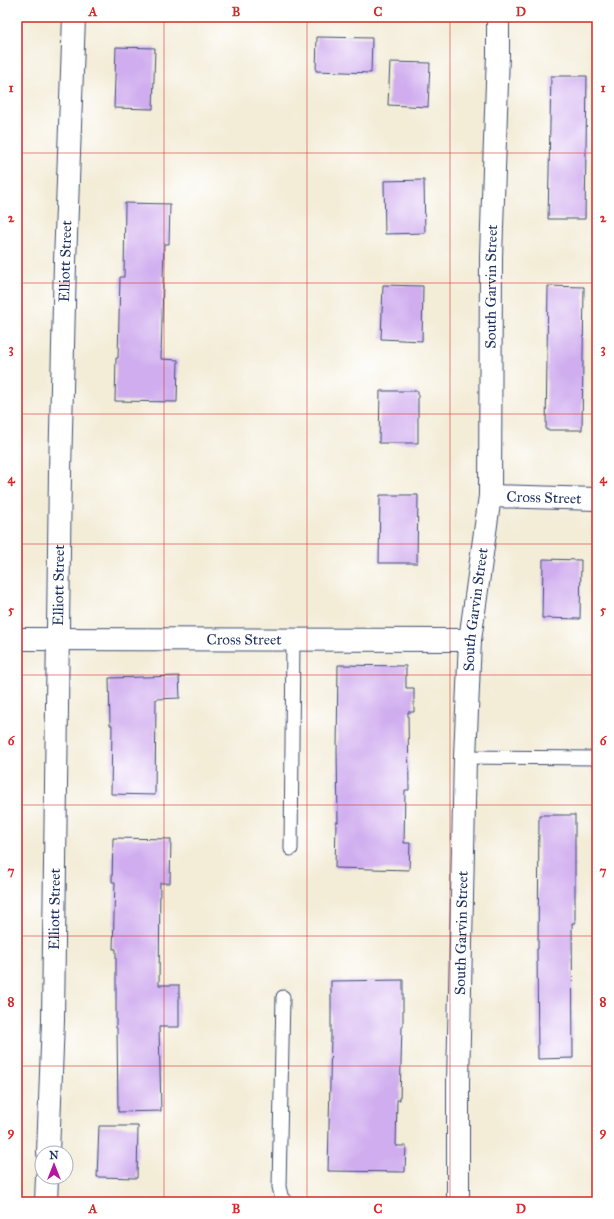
<svg xmlns="http://www.w3.org/2000/svg" width="614" height="1219" font-family="'IM FELL Great Primer',serif">
  <style>
    .building { fill: #d0adef }
    .lines { fill: none; stroke-linecap: round; stroke-linejoin: round }
    .service-casing { stroke: #3b4b70; stroke-width: 15 }
    .minor-casing { stroke: #3b4b70; stroke-width: 24 }
    .service { stroke: #fff; stroke-width: 13 }
    .minor { stroke: #fff; stroke-width: 22 }
    .grid { fill: none; stroke: #d62828; stroke-width: 1; stroke-opacity: 0.55 }
    .labels { text-anchor: middle; stroke-width: 3; stroke-linejoin: round; paint-order: stroke }
    .street-label { font-size: 15px; fill: #1b2f5e; stroke: #fff }
    .neatline { fill: none; stroke: #d62828; stroke-width: 1.5 }
    .grid-label { font-size: 13px; text-anchor: middle; font-weight: bold; fill: #d62828 }
  </style>
  <rect width="100%" height="100%" fill="#fff"/>
  <filter id="ink" filterUnits="userSpaceOnUse"><feTurbulence type="fractalNoise" baseFrequency=".025" numOctaves="2"/><feDisplacementMap in="SourceGraphic" scale="8" xChannelSelector="R" yChannelSelector="G"/><feConvolveMatrix kernelMatrix="1 2 1 2 8 2 1 2 1" color-interpolation-filters="sRGB"/></filter>
  <filter id="wash" filterUnits="userSpaceOnUse"><feTurbulence type="fractalNoise" baseFrequency=".012" numOctaves="4" result="noise"/><feDisplacementMap in="SourceGraphic" scale="16" xChannelSelector="R" yChannelSelector="G"/><feGaussianBlur stdDeviation="0.9" result="paint"/><feColorMatrix in="noise" values="0 0 0 0 0 0 0 0 0 0 0 0 0 0 0 0 0 1.4 0 .05"/><feComposite in="paint" operator="in"/></filter>
  <g filter="url(#wash)">
    <rect width="100%" height="100%" fill="#f3ecd7"/>
    <g id="blocks">
      <!-- building -->
      <path class="building" d="M317 37 372 38 371 73 316 71Z
        M116 47 155 48 153 109 114 108Z
        M390 62 430 63 428 107 388 105Z
        M551 76H587L585 219H548Z
        M424 180 425 233 385 234 384 181Z
        M125 203 170 204 169 244H164L161 359 178 360 177 402 115 401 116 358H118L120 277H124Z
        M383 285 423 286 422 341 381 339Z
        M548 286 584 287 582 430H546Z
        M380 391H418V443H379Z
        M380 495H418L417 563H379Z
        M543 559 581 560 580 619 542 618Z
        M338 665 406 666V688H414V712H408L409 790H405L404 843H410L409 870 335 868 336 822H338L337 751Z
        M179 676 180 698 156 699 155 795 111 794 112 725H110L109 678Z
        M539 815H575V923H572L573 1058 538 1059 537 949H538Z
        M113 838 171 839 170 883H160L159 985H179V1027H159L161 1111 118 1112 117 1028H116V949H113L115 882H112Z
        M403 980V1026H402L400 1100H397L396 1146H406L405 1172 328 1171 331 1036V981Z
        M99 1126H138L137 1178 97 1177Z"/>
    </g>
  </g>
  <g filter="url(#ink)">
    <use href="#blocks" fill-opacity="0" stroke="#3b4b70" stroke-width="1"/>
    <g class="lines">
      <!-- service casing -->
      <g class="service-casing">
        <path id="service" d="M465 757 597 758
          M291 849 293 640
          M283 997 279 1187 282 1199 287 1202"/>
      </g>
      <!-- minor casing -->
      <g class="minor-casing">
        <g id="minor">
          <path id="s1" d="M490 496 597 499"/>
          <path id="s2" d="M17 639 470 640"/>
          <path id="s3" d="M48 1153 53 1020 60 472 65 262 74 17"/>
          <path d="M46 1202 47 1177"/>
          <path id="s4" d="M458 1202V1083L465 757 470 640 490 496 491 256 498 54V17"/>
        </g>
      </g>
      <!-- service -->
      <use href="#service" class="service"/>
      <!-- minor -->
      <use href="#minor" class="minor"/>
    </g>
  </g>
  <!-- grid -->
  <path class="grid" d="M164 17V1202M307 17V1202M450 17V1202M17 153H597M17 283H597M17 414H597M17 544H597M17 675H597M17 805H597M17 936H597M17 1066H597"/>
  <g class="labels">
    <!-- street labels -->
    <g class="street-label">
      <text dy="5" stroke="none"><textPath href="#s3" startOffset="892">Elliott Street</textPath></text>
      <text dy="5" stroke="none"><textPath href="#s4" startOffset="917">South Garvin Street</textPath></text>
      <text dy="5" stroke="none"><textPath href="#s1" startOffset="54">Cross Street</textPath></text>
      <text dy="5" stroke="none"><textPath href="#s3" startOffset="568">Elliott Street</textPath></text>
      <text dy="5" stroke="none"><textPath href="#s4" startOffset="593">South Garvin Street</textPath></text>
      <text dy="5" stroke="none"><textPath href="#s2" startOffset="227">Cross Street</textPath></text>
      <text dy="5" stroke="none"><textPath href="#s3" startOffset="244">Elliott Street</textPath></text>
      <text dy="5" stroke="none"><textPath href="#s4" startOffset="269">South Garvin Street</textPath></text>
    </g>
  </g>
  <!-- margin -->
  <rect width="614" height="1219" fill="none" stroke="#fff" stroke-width="44"/>
  <!-- north arrow -->
  <g transform="translate(54 1165)"><circle r="19" fill="#ffffff" stroke="#a4acbf"/>
  <path d="M0-3L7 15L0 10L-7 15Z" fill="#b5179e"/>
  <text y="-6" font-size="11" font-weight="bold" text-anchor="middle" fill="#1b2f5e">N</text>
  </g>
  <rect x="22" y="22" width="570" height="1175" class="neatline"/>
  <g class="grid-label">
    <text x="93" y="16">A</text>
    <text x="236" y="16">B</text>
    <text x="378" y="16">C</text>
    <text x="521" y="16">D</text>
    <text x="11" y="92">1</text>
    <text x="603" y="92">1</text>
    <text x="11" y="222">2</text>
    <text x="603" y="222">2</text>
    <text x="11" y="353">3</text>
    <text x="603" y="353">3</text>
    <text x="11" y="483">4</text>
    <text x="603" y="483">4</text>
    <text x="11" y="614">5</text>
    <text x="603" y="614">5</text>
    <text x="11" y="745">6</text>
    <text x="603" y="745">6</text>
    <text x="11" y="875">7</text>
    <text x="603" y="875">7</text>
    <text x="11" y="1006">8</text>
    <text x="603" y="1006">8</text>
    <text x="11" y="1136">9</text>
    <text x="603" y="1136">9</text>
    <text x="93" y="1213">A</text>
    <text x="236" y="1213">B</text>
    <text x="378" y="1213">C</text>
    <text x="521" y="1213">D</text>
  </g>
</svg>
